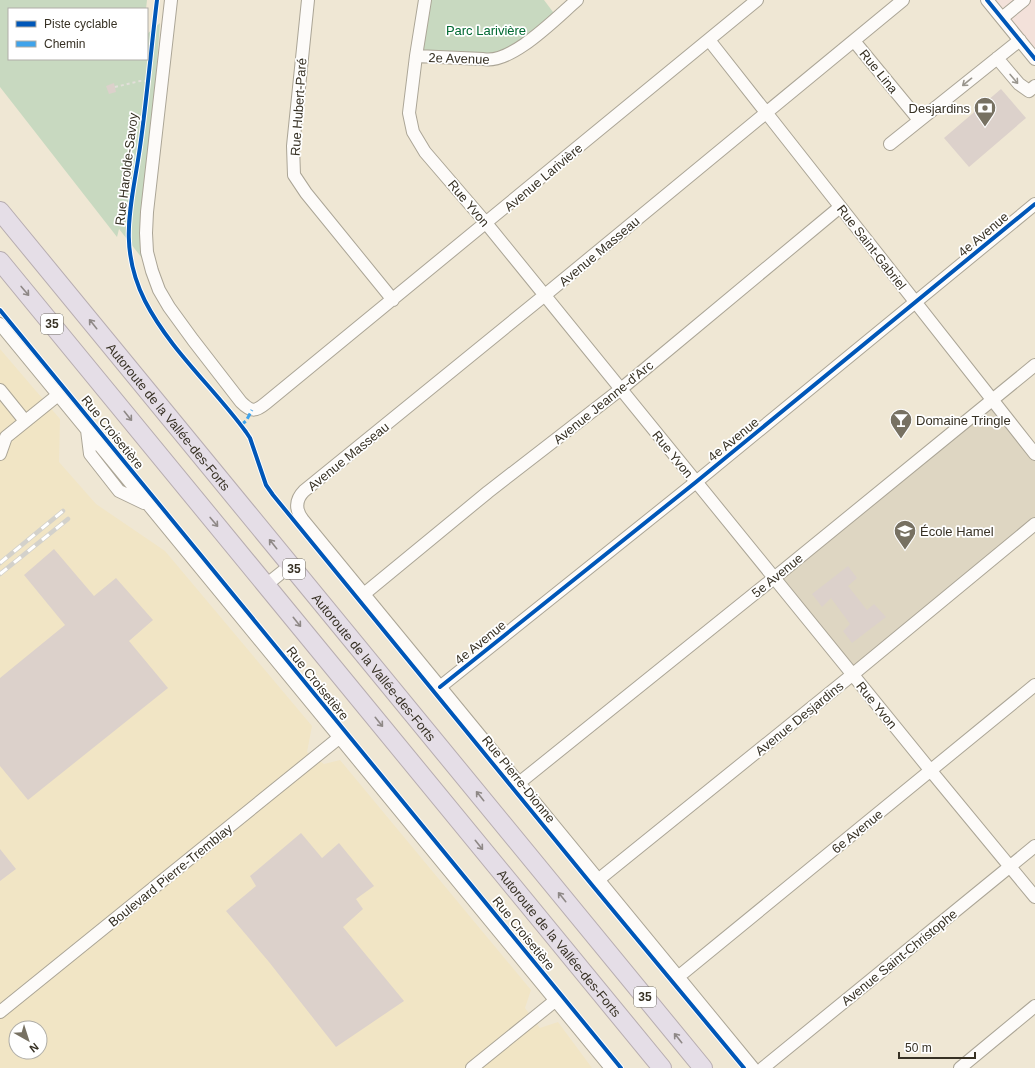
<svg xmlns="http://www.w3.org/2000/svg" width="1035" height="1068" font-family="Arial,sans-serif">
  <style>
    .commercial { fill: #f3e1da }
    .built { fill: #f1e5c5; fill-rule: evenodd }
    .education { fill: #ded6c2 }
    .green { fill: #c8d9c0 }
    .building { fill: #dcd1cb }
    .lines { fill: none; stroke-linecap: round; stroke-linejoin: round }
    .minor-casing { stroke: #aba596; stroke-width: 14 }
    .highway-casing { stroke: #b7adb0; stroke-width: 20 }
    .path { stroke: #e2dfd9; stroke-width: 2; stroke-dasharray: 3 3; stroke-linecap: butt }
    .minor { stroke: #fdfbf9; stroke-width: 12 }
    .highway { stroke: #e5dee7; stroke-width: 18 }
    .rail-casing { stroke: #d3d1cb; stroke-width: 4.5 }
    .rail { stroke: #fff; stroke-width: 3; stroke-dasharray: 9; stroke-linecap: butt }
    .quiet { stroke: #3fa3eb; stroke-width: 3; stroke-dasharray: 6 3; stroke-linecap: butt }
    .cycleway-casing { stroke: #fff; stroke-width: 6 }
    .cycleway { stroke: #0057b8; stroke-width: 4 }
    .oneway { stroke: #9a968e }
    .oneway2 { stroke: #8e8886 }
    .labels { text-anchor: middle; stroke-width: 3.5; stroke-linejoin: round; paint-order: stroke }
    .shield { fill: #fff; stroke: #736f66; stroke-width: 1 }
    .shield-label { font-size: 12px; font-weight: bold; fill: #373124 }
    .park-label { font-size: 13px; fill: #016932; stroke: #fff }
    .street-label { font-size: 13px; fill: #373124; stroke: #fff }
    .poi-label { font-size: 13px; fill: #373124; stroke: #fff; text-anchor: start }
  </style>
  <rect width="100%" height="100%" fill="#efe7d4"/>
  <!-- commercial -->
  <path class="commercial" d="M994 0H1035V48Z"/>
  <!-- built -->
  <path class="built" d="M0 349 60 419 59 462 96 504 165 551 312 726 307 752 324 764 340 760 531 990 525 1008 540 1028 558 1022 592 1068H0ZM16 1028H40V1052H16Z"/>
  <!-- education -->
  <path class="education" d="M992 400 1035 454V524L852 675 774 578Z"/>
  <!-- green -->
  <path class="green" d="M0 0H147L146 9H9V59H147V34L160 23 142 258 119 229 117 237 0 87Z
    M423 0H544L556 16 500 58 416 56Z"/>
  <!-- building -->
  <path class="building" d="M114 83 116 92 109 94 106 86Z
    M1001 89 1026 118 969 167 944 138Z
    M54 549 94 596 116 578 153 620 129 641 168 688 28 800 0 766V678L65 625 24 575Z
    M848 566 857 578 848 586 867 610 874 604 886 617 852 643 843 631 850 624 831 598 822 607 812 594Z
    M301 833 322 858 339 843 374 886 356 899 363 909 343 927 404 1001 336 1047 269 962 226 911 256 886 250 876Z
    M0 849 16 869 0 881Z"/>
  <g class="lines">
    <!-- minor casing -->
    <g class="minor-casing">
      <path id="minor" d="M171 0 147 212 146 233 147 252 152 271 159 290 169 307 193 340 241 402C251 412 255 412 266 403L757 0
        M308 0 293 146 294 175 306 193 393 300
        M425 0 416 56 409 113 413 132 425 152 486 223 931 771 1035 897
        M987 0 1035 59
        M1002 18 1024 0
        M709 40 1035 454
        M854 41 919 120
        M416 56 483 59C511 65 556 18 577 0
        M997 58 1019 84 1029 91 1035 86
        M890 144 1020 40
        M0 324 611 1068
        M0 390 25 421
        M87 430 90 454 119 491 144 503
        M0 454 6 437 58 395
        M266 585 291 565
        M364 594 488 492 621 389 840 207
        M440 687 696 482 1035 204
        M519 783 774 578 1035 365
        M598 880 852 675 1035 524
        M678 977 1035 685
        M0 1012 340 737
        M472 1068 556 1000
        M753 1068 303 520C295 510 295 500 304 491L545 295 903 0
        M763 1068 1035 846
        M960 1068 1035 1006"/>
    </g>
    <!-- highway casing -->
    <g class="highway-casing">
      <g id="highway">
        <path id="s1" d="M0 211 703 1068"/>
        <path id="s2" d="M0 261 662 1068"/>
      </g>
    </g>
    <!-- path -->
    <path class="path" d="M115 87 140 81H147"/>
    <!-- minor -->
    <use href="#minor" class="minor"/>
    <!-- highway -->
    <use href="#highway" class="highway"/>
    <!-- rail casing -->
    <g class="rail-casing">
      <path id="rail" d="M0 563 63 511
        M0 574 68 519"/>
    </g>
    <!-- rail -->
    <use href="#rail" class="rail"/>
    <!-- quiet -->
    <path class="quiet" d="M241 425 246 421 252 410"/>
    <!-- cycleway casing -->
    <g class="cycleway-casing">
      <path id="cycleway" d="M157 0C151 49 147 98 140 147 132 204 117 245 145 301 170 350 214 388 246 432L250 438 266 485 273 495 592 885 744 1068
        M987 0 1035 59
        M0 310 621 1068
        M440 687 696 482 1035 204"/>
    </g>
    <!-- cycleway -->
    <use href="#cycleway" class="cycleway"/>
  </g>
  <!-- one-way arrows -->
  <defs><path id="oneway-shaft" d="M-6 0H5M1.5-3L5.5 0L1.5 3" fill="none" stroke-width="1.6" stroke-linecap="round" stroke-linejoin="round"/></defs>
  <g class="oneway">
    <use href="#oneway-shaft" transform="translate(1014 79) rotate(50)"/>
    <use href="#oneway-shaft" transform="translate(967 82) rotate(141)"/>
  </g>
  <g class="oneway2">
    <use href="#oneway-shaft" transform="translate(25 291) rotate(50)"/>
    <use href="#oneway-shaft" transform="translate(93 324) rotate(-129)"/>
    <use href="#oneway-shaft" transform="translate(128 416) rotate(51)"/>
    <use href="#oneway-shaft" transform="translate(214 522) rotate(50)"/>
    <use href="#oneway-shaft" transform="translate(273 544) rotate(-129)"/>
    <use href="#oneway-shaft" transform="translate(297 622) rotate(51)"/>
    <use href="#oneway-shaft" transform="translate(379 722) rotate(51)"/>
    <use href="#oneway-shaft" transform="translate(480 796) rotate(-129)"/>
    <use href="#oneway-shaft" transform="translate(479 845) rotate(51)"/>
    <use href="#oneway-shaft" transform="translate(562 897) rotate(-129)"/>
    <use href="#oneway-shaft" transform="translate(678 1038) rotate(-129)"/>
  </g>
  <!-- icons -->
  <defs>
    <g id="bank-pin" transform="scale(1.15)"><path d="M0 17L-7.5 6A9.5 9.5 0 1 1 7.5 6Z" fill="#777162" stroke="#fff"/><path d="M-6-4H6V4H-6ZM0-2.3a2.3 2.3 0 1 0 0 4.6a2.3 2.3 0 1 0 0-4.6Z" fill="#fff"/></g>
    <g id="bar-pin" transform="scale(1.15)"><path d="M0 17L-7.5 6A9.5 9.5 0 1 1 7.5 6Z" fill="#777162" stroke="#fff"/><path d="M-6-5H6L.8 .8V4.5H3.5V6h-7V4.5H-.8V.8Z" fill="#fff"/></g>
    <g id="school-pin" transform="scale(1.15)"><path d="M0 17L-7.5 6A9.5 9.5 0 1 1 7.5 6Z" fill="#777162" stroke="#fff"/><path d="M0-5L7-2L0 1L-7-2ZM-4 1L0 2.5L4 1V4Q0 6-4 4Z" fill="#fff"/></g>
  </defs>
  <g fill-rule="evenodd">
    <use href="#bank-pin" x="985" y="108"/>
    <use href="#bar-pin" x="901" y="420"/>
    <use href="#school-pin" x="905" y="531"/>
  </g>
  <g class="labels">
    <!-- shield labels -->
    <g class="shield">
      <rect x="41" y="314" width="22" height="20" rx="3"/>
      <rect x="283" y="559" width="22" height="20" rx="3"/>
      <rect x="634" y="987" width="22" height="20" rx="3"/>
    </g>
    <g class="shield-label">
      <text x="52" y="328">35</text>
      <text x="294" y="573">35</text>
      <text x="645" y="1001">35</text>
    </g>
    <!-- park labels -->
    <g class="park-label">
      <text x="486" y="35">Parc Larivière</text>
    </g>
    <!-- street labels -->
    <g class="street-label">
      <text transform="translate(459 58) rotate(2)" y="5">2e Avenue</text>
      <text transform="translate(879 71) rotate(51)" y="5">Rue Lina</text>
      <text transform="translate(298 107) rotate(-86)" y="5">Rue Hubert-Paré</text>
      <text transform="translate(126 169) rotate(-83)" y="5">Rue Harolde-Savoy</text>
      <text transform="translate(543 177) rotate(-40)" y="5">Avenue Larivière</text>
      <text transform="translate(469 203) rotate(50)" y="5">Rue Yvon</text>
      <text transform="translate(983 234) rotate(-40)" y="5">4e Avenue</text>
      <text transform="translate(872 247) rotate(52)" y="5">Rue Saint-Gabriel</text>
      <text transform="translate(599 251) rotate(-40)" y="5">Avenue Masseau</text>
      <text transform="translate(603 402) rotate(-39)" y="5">Avenue Jeanne-d'Arc</text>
      <text dy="5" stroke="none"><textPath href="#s1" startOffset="266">Autoroute de la Vallée-des-Forts</textPath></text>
      <text transform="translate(113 432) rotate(51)" y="5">Rue Croisetière</text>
      <text transform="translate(733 439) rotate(-39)" y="5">4e Avenue</text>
      <text transform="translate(673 454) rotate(51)" y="5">Rue Yvon</text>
      <text transform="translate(348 456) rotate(-39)" y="5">Avenue Masseau</text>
      <text transform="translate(777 575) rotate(-39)" y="5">5e Avenue</text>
      <text transform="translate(480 642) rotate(-39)" y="5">4e Avenue</text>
      <text dy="5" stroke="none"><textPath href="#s1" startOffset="590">Autoroute de la Vallée-des-Forts</textPath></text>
      <text transform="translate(318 683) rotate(51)" y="5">Rue Croisetière</text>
      <text transform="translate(877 705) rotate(51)" y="5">Rue Yvon</text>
      <text transform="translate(799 718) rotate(-39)" y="5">Avenue Desjardins</text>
      <text transform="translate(519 779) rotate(51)" y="5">Rue Pierre-Dionne</text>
      <text transform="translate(857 831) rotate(-39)" y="5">6e Avenue</text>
      <text transform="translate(170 875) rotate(-39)" y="5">Boulevard Pierre-Tremblay</text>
      <text transform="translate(524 933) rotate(51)" y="5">Rue Croisetière</text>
      <text dy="5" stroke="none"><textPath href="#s2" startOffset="882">Autoroute de la Vallée-des-Forts</textPath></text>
      <text transform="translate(899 957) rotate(-39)" y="5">Avenue Saint-Christophe</text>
    </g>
    <!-- poi labels -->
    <g class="poi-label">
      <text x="970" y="113" text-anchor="end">Desjardins</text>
      <text x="916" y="425">Domaine Tringle</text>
      <text x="920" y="536">École Hamel</text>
    </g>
  </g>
  <!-- legend -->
  <rect x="8" y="8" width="140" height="52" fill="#ffffff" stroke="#afada7"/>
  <rect x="16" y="21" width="20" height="6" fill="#0057b8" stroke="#afada7"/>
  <text x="44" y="28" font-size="12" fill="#373124">Piste cyclable</text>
  <rect x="16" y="41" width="20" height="6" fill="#3fa3eb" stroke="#afada7"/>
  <text x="44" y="48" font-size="12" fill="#373124">Chemin</text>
  <!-- north arrow -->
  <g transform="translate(28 1040) rotate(141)"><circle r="19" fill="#ffffff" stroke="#afada7"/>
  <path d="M0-3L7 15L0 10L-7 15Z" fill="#777162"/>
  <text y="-6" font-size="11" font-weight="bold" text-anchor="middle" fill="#373124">N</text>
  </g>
  <!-- scale -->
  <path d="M899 1052v6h76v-6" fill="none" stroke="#373124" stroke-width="2"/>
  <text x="905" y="1052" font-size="12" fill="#373124" stroke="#ffffff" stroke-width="3" paint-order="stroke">50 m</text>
</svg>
